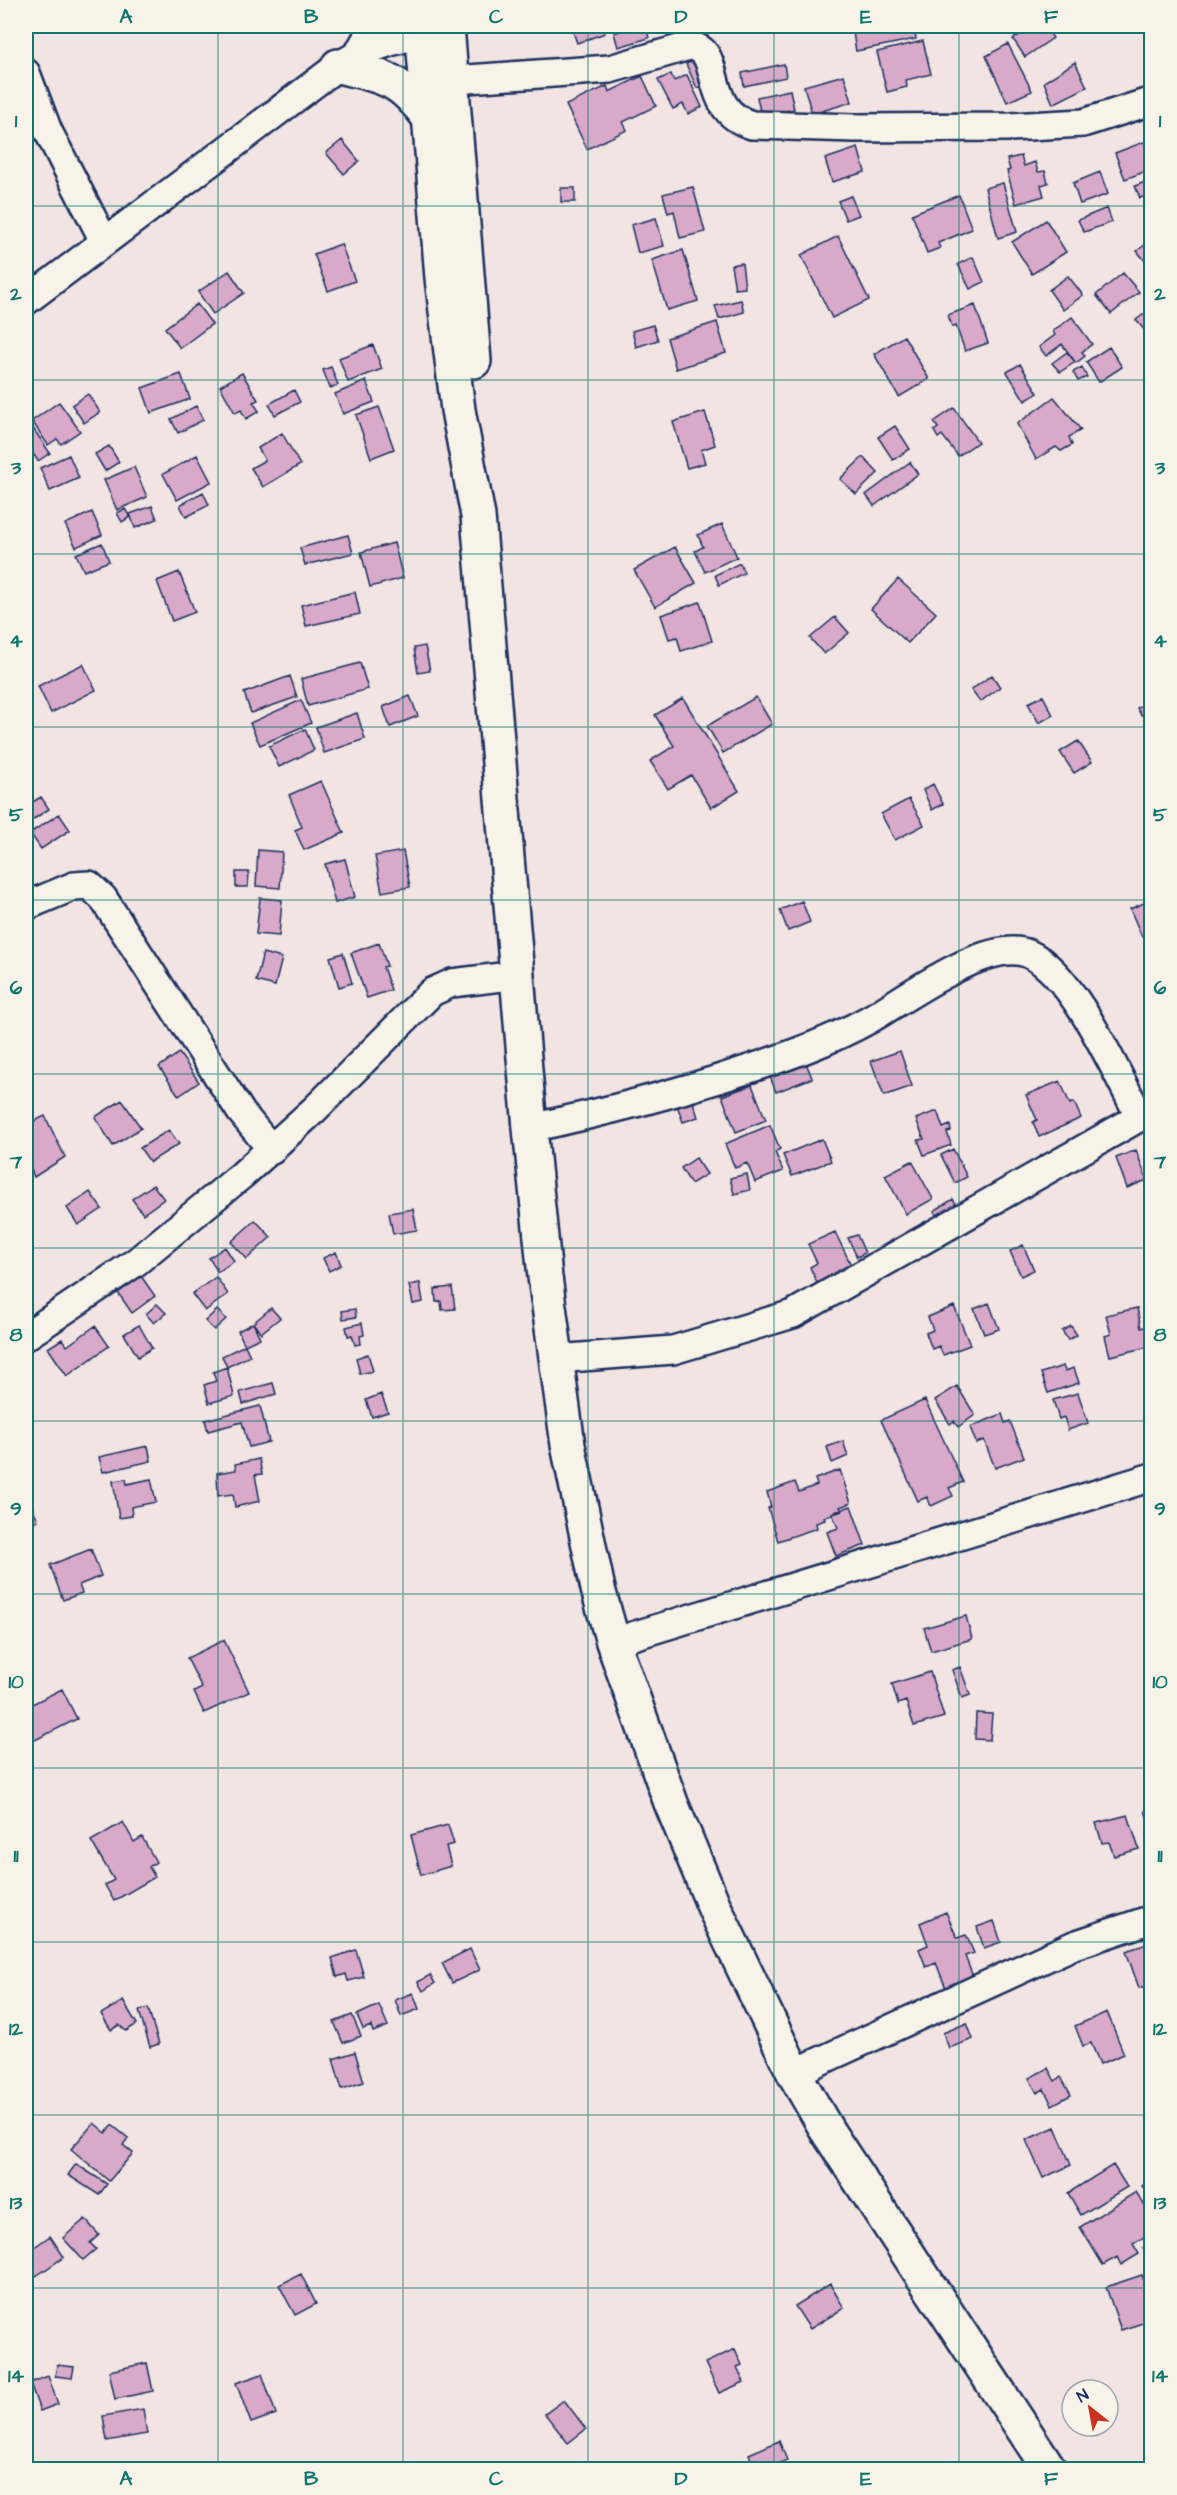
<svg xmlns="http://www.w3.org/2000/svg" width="1177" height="2495" font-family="'Architects Daughter',sans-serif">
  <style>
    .building { fill: #d8a9c9; stroke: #1b2f5e; stroke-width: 1.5 }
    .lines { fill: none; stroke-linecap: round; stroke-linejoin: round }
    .street-casing { stroke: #1b2f5e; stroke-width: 32 }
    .highway-casing { stroke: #1b2f5e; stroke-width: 38 }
    .street { stroke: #f7f3e8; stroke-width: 27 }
    .highway { stroke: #f7f3e8; stroke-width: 33 }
    .grid { fill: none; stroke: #0f766e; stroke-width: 1.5; stroke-opacity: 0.55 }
    .neatline { fill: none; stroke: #0f766e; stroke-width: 2 }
    .grid-label { font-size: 20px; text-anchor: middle; font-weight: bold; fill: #0f766e }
  </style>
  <rect width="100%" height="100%" fill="#f1e4e2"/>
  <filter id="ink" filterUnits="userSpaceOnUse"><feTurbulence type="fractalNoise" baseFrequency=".0167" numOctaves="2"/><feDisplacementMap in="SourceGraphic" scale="12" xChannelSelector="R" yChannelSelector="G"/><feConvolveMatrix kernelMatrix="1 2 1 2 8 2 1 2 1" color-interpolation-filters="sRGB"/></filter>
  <g filter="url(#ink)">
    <!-- building -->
    <path class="building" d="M571 26H603L605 33 577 43Z
      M634 26H646L649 38 618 47 614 33Z
      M747 26H770L749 31Z
      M852 26H914L916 39 856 51Z
      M1034 26H1045L1053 38 1025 57 1013 39Z
      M1144 26H1152V37L1150 38Z
      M923 41 931 74 906 80 907 87 887 92 877 52Z
      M1008 44 1032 91 1007 102 986 56Z
      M696 60 706 84 697 88 686 64Z
      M1075 62 1087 87 1053 104 1044 82Z
      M784 64 786 77 744 86 742 73Z
      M671 74 674 81 687 75 702 107 688 114 683 104 673 109 658 80Z
      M844 75 852 102 812 114 804 86Z
      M642 76 656 106 623 122 627 130 587 149 566 105 607 86 609 92Z
      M790 90 794 109 761 116 757 97Z
      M1152 139V169L1125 179 1115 153Z
      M342 140 359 161 344 174 326 153Z
      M858 148 865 172 832 182 825 159Z
      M1021 156 1024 166 1035 162 1038 172 1045 171 1048 183 1041 185 1044 196 1016 204 1007 171 1010 170 1007 159Z
      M1100 172 1108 194 1080 204 1073 183Z
      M1152 179V194L1140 198 1135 186Z
      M1003 183 1017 232 998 238 985 188Z
      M693 187 705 232 680 238 674 211 668 213 663 194Z
      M561 188H575V202H561Z
      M959 195 972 229 938 243 940 248 927 253 912 214Z
      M851 196 859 215 846 220 838 201Z
      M1107 208 1112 222 1084 232 1078 220Z
      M656 218 664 246 638 253 631 225Z
      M1046 220 1066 252 1032 274 1012 242Z
      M838 236 869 300 832 318 801 255Z
      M1152 239V268H1151L1137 251Z
      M341 244 355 281 328 291 314 254Z
      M683 250 698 301 667 310 652 260Z
      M973 257 984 282 970 289 958 264Z
      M742 263 745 288 735 289 731 265Z
      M229 271 244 293 213 314 198 292Z
      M1123 273 1139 292 1111 314 1096 295Z
      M1068 276 1083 295 1063 310 1049 290Z
      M741 300 744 312 719 319 715 306Z
      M197 304 212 324 180 348 165 328Z
      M975 305 988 343 965 351 956 326 952 327 948 315Z
      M1152 308V339L1136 320Z
      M1072 317 1092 344 1082 352 1085 356 1076 363 1062 344 1046 356 1039 347 1055 335 1053 331Z
      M717 322 726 353 676 369 667 338Z
      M653 325 658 340 636 347 632 331Z
      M904 336 929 379 899 397 874 354Z
      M373 345 382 369 348 382 339 358Z
      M1109 347 1122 367 1099 382 1086 362Z
      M1067 352 1075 362 1060 372 1052 363Z
      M1020 364 1038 393 1025 401 1007 372Z
      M331 367 338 385 330 388 323 370Z
      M1082 367 1087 377 1078 381 1073 372Z
      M242 373 258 400 253 402 259 411 246 419 241 410 235 413 220 386Z
      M181 374 190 399 151 413 142 388Z
      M366 381 374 402 343 414 335 394Z
      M294 390 300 402 275 415 269 404Z
      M88 394 100 412 84 423 72 405Z
      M1054 397 1081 430 1069 437 1072 445 1061 451 1056 447 1036 459 1017 424Z
      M59 402 80 431 61 444 57 439 48 445 32 421Z
      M196 406 203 420 178 433 171 419Z
      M379 407 394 449 371 458 356 415Z
      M954 408 978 442 958 456 942 435 938 438 934 431 938 428 934 422Z
      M705 412 715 445 701 450 705 463 687 468 673 422Z
      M26 418 50 453 38 461 26 443Z
      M895 426 910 449 893 460 878 437Z
      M282 433 300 465 263 487 251 468 265 460 258 448Z
      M109 446 119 462 105 471 95 454Z
      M69 455 79 478 50 491 40 468Z
      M197 455 211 482 177 500 163 474Z
      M863 457 878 473 856 494 840 479Z
      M910 462 918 474 874 506 866 495Z
      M134 467 147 497 117 510 104 480Z
      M203 492 209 505 186 517 180 505Z
      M152 506 157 519 135 528 130 514Z
      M125 509 130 517 122 522 117 513Z
      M92 512 102 535 76 547 65 524Z
      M722 524 737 557 705 572 695 551 703 547 698 535Z
      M348 535 353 553 305 565 300 548Z
      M102 543 109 561 84 571 76 554Z
      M394 543 403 578 370 587 361 552Z
      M675 547 696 583 655 607 634 570Z
      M740 563 744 573 719 585 715 575Z
      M179 572 195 612 172 621 157 581Z
      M898 579 936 613 908 643 871 609Z
      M355 592 360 614 306 626 301 605Z
      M700 602 712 641 681 651 677 637 669 639 661 615Z
      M835 617 849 633 824 654 810 638Z
      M425 646 430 671 418 673 414 648Z
      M360 663 368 689 308 706 301 679Z
      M83 664 96 690 51 713 38 686Z
      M992 675 1000 687 980 702 971 690Z
      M290 676 297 697 251 713 244 693Z
      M410 696 418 716 390 727 383 707Z
      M1043 696 1053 715 1039 723 1028 703Z
      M756 697 772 724 723 753 707 726Z
      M683 698 739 791 711 808 691 775 668 789 650 761 674 746 655 715Z
      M301 700 311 723 260 745 250 723Z
      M1152 700V709L1141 715 1137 708Z
      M357 713 365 739 324 753 316 727Z
      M305 729 314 750 279 767 269 746Z
      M1078 741 1092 762 1074 773 1060 752Z
      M321 781 344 833 304 850 295 830 302 827 289 795Z
      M933 784 943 804 932 810 923 790Z
      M41 797 49 809 26 824V806Z
      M909 799 924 825 895 840 881 814Z
      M59 814 70 830 41 849 30 833Z
      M258 850 282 852 280 888 256 886Z
      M403 851 410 887 382 892 375 856Z
      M345 859 355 897 335 903 325 864Z
      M236 872H249L248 887H236Z
      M260 898 282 900 279 936 256 934Z
      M1151 900 1152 933 1142 937 1130 909Z
      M802 901 810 922 788 931 780 910Z
      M379 943 387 966 383 967 391 990 367 998 351 953Z
      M263 953 282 958 275 986 256 981Z
      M343 953 352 983 339 987 330 957Z
      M900 1051 912 1086 884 1096 871 1061Z
      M179 1053 199 1082 179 1096 159 1067Z
      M805 1060 812 1078 776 1092 769 1074Z
      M1060 1081 1070 1104 1074 1102 1081 1118 1039 1137 1033 1122 1037 1120 1026 1095Z
      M752 1085 766 1120 736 1132 722 1096Z
      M692 1099 698 1117 683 1122 677 1105Z
      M122 1100 141 1128 113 1146 95 1117Z
      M937 1111 943 1128 950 1125 951 1131 947 1132 951 1145 924 1155 918 1140 924 1139 916 1119Z
      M45 1116 65 1157 34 1177 26 1156V1125Z
      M770 1125 780 1149 775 1152 783 1171 755 1182 747 1163 735 1168 725 1144Z
      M169 1130 179 1144 150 1162 140 1148Z
      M822 1139 831 1161 792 1176 783 1155Z
      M953 1149 967 1177 955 1183 941 1155Z
      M1136 1150 1147 1180 1127 1188 1116 1158Z
      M696 1158 707 1174 691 1184 681 1168Z
      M912 1161 933 1199 906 1214 885 1175Z
      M747 1174 750 1190 734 1194 730 1178Z
      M153 1185 164 1199 143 1214 132 1199Z
      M90 1192 102 1209 78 1225 67 1208Z
      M953 1199 961 1213 942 1225 934 1211Z
      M413 1209 417 1230 393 1234 389 1213Z
      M255 1220 271 1237 247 1259 231 1242Z
      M835 1232 852 1267 817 1283 810 1267 817 1263 808 1244Z
      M857 1235 865 1253 857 1257 848 1238Z
      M1023 1245 1034 1270 1021 1276 1010 1251Z
      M225 1247 234 1261 218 1272 209 1258Z
      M336 1252 341 1265 329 1271 323 1258Z
      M141 1276 155 1296 132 1313 118 1293Z
      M216 1277 228 1294 205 1311 192 1294Z
      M420 1283 423 1302 413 1304 409 1285Z
      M452 1287 455 1309 442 1310 441 1301 436 1302 435 1289Z
      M989 1303 999 1329 984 1334 974 1309Z
      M157 1304 166 1313 154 1323 146 1314Z
      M954 1306 970 1345 943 1355 939 1346 932 1349 926 1333 933 1330 928 1317Z
      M271 1308 280 1318 261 1333 253 1323Z
      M1137 1308 1141 1328 1151 1325 1152 1346 1110 1356 1105 1336 1111 1334 1106 1315Z
      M355 1309 356 1317 343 1319 342 1311Z
      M217 1310 226 1319 214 1330 205 1321Z
      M253 1323 260 1338 245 1345 238 1331Z
      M362 1323 364 1335 360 1336 361 1344 355 1345 352 1335 348 1336 346 1327Z
      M139 1325 152 1348 138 1357 124 1334Z
      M95 1326 109 1346 67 1376 48 1348 62 1339 67 1346Z
      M1071 1326 1077 1335 1068 1340 1062 1331Z
      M245 1345 250 1356 227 1367 222 1356Z
      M368 1354 373 1371 360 1374 356 1358Z
      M1063 1366 1065 1371 1074 1368 1079 1383 1048 1393 1041 1373Z
      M227 1367 234 1396 209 1403 204 1385 216 1381 213 1372Z
      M273 1383 276 1394 243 1404 240 1392Z
      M957 1386 975 1415 958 1427 954 1421 950 1424 935 1400Z
      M1078 1393 1088 1423 1068 1430 1064 1417 1059 1419 1053 1400Z
      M381 1394 388 1412 372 1417 366 1400Z
      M925 1400 963 1482 949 1488 953 1496 931 1506 927 1497 918 1501 881 1420Z
      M260 1406 269 1442 249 1447 242 1422 208 1431 205 1420Z
      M1002 1414 1005 1423 1010 1421 1024 1457 995 1468 984 1440 976 1443 970 1427Z
      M843 1441 848 1456 832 1463 827 1447Z
      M148 1446 151 1461 103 1472 99 1457Z
      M259 1459 262 1474 255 1475 260 1501 235 1507 233 1494 218 1496 217 1473 236 1470 235 1464Z
      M840 1470 851 1503 840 1507 842 1511 824 1517 825 1520 816 1523 817 1528 778 1541 768 1508 771 1507 767 1492 795 1482 799 1492 817 1485 815 1479Z
      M126 1479 127 1484 151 1479 156 1502 131 1507 132 1516 119 1518 113 1481Z
      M29 1500 38 1520 26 1526V1502Z
      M851 1506 865 1545 836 1556 827 1532 838 1528 832 1513Z
      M91 1549 101 1576 79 1585 82 1593 63 1600 50 1565Z
      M966 1616 972 1639 931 1651 924 1628Z
      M224 1640 249 1692 204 1713 194 1692 202 1688 187 1658Z
      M960 1667 970 1695 962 1698 952 1670Z
      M930 1672 944 1717 914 1726 906 1701 898 1704 892 1684Z
      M62 1689 77 1719 33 1741 26 1726V1707Z
      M976 1713 992 1714 990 1740 975 1739Z
      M1152 1809V1830L1145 1811Z
      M1128 1815 1139 1849 1114 1856 1109 1842 1102 1843 1096 1823Z
      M123 1822 134 1842 142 1837 156 1862 149 1867 155 1877 114 1901 105 1885 114 1880 91 1841Z
      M448 1825 454 1844 446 1846 451 1866 421 1875 411 1835Z
      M946 1912 957 1938 966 1935 974 1953 965 1956 973 1977 946 1988 936 1963 926 1967 919 1949 928 1945 920 1923Z
      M994 1921 1001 1942 984 1948 977 1927Z
      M1152 1942V1984L1139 1988 1126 1951Z
      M470 1949 480 1970 452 1983 442 1963Z
      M356 1950 364 1977 348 1981 346 1974 337 1977 332 1958Z
      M430 1975 435 1983 423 1991 418 1982Z
      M413 1993 419 2009 401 2016 395 2000Z
      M123 2001 137 2024 126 2031 119 2025 111 2030 101 2014Z
      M379 2005 388 2026 373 2032 371 2026 363 2029 357 2015Z
      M148 2008 159 2044 150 2047 139 2011Z
      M1107 2012 1124 2054 1100 2064 1091 2043 1083 2046 1075 2026Z
      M352 2015 361 2036 343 2043 334 2022Z
      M967 2023 973 2039 949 2048 943 2033Z
      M355 2052 364 2082 342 2089 333 2059Z
      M1048 2068 1055 2081 1061 2077 1071 2095 1052 2105 1044 2089 1037 2093 1029 2078Z
      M94 2123 106 2133 112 2125 128 2138 123 2145 133 2153 109 2181 71 2149Z
      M1055 2127 1071 2165 1043 2178 1026 2140Z
      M76 2164 107 2184 99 2195 68 2175Z
      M1113 2165 1127 2187 1081 2215 1068 2193Z
      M1152 2179V2198L1142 2186Z
      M1136 2192 1152 2217V2232L1133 2244 1139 2254 1121 2265 1117 2257 1103 2265 1080 2227Z
      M85 2219 99 2235 90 2243 96 2249 83 2260 63 2238Z
      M50 2236 64 2257 36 2276 26 2260V2253Z
      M1152 2244V2267L1143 2248Z
      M301 2274 316 2304 295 2315 279 2285Z
      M1142 2275 1152 2306V2320L1121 2330 1106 2287Z
      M830 2284 844 2308 810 2329 795 2306Z
      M735 2349 742 2365 737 2367 744 2382 719 2393 705 2363Z
      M147 2363 153 2391 115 2399 109 2371Z
      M57 2365 74 2367 72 2378 55 2376Z
      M262 2374 276 2414 251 2423 236 2383Z
      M48 2376 58 2404 40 2411 30 2383Z
      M564 2400 586 2429 568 2443 545 2414Z
      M143 2409 147 2434 107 2441 103 2416Z
      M779 2441 787 2460 780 2463 783 2470H755L749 2454Z"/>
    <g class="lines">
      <!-- street casing -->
      <g class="street-casing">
        <path id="street" d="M26 73 48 131 104 241
          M453 80 610 69 689 46C726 48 699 110 752 125L855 128 1010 127 1083 123 1152 101
          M26 301 338 66C371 46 405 34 443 33
          M26 906 74 886 89 885 103 898 241 1112 272 1150
          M530 1128C601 1113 671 1095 740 1072 785 1057 829 1042 870 1019 905 999 990 936 1029 954 1074 974 1116 1073 1140 1117L1152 1112
          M26 1336 136 1262 242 1175 314 1110 432 992 452 983 518 975
          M556 1359 673 1350 793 1314 1140 1117
          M613 1642 1152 1477
          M794 2073 1074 1945 1152 1919"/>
      </g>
      <!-- highway casing -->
      <g class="highway-casing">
        <path id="highway" d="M422 26 442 278 458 410 478 516 530 1128 545 1277 568 1445 598 1589 613 1642 671 1803 715 1909 794 2073 828 2132 1050 2470
          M447 26 474 361
          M363 51 377 26
          M338 66C385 77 399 78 429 118"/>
      </g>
      <!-- street -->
      <use href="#street" class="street"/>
      <!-- highway -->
      <use href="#highway" class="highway"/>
    </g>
  </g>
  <!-- grid -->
  <path class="grid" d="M218 26V2470M403 26V2470M588 26V2470M774 26V2470M959 26V2470M26 206H1152M26 380H1152M26 554H1152M26 727H1152M26 900H1152M26 1074H1152M26 1248H1152M26 1421H1152M26 1594H1152M26 1768H1152M26 1942H1152M26 2115H1152M26 2288H1152"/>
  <!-- margin -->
  <rect width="1177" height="2495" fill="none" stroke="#f7f3e8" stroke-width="66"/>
  <!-- north arrow -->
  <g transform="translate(1090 2408) rotate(329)"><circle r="28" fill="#f7f3e8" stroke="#9fa5b1" stroke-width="1.5"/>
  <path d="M0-4.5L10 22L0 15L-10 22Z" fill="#c8321e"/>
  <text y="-9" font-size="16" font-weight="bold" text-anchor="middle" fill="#1b2f5e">N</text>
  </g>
  <rect x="33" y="33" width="1111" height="2429" class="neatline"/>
  <g class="grid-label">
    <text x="126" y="23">A</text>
    <text x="311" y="23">B</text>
    <text x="496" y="23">C</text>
    <text x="681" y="23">D</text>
    <text x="866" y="23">E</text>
    <text x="1051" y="23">F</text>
    <text x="16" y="127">1</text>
    <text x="1160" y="127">1</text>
    <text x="16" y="300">2</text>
    <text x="1160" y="300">2</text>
    <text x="16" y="474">3</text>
    <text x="1160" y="474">3</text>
    <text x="16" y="647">4</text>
    <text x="1160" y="647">4</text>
    <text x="16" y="821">5</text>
    <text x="1160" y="821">5</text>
    <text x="16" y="994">6</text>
    <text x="1160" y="994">6</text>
    <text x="16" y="1168">7</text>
    <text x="1160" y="1168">7</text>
    <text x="16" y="1341">8</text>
    <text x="1160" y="1341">8</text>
    <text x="16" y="1515">9</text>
    <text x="1160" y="1515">9</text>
    <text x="16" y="1688">10</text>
    <text x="1160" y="1688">10</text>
    <text x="16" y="1862">11</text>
    <text x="1160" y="1862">11</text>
    <text x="16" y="2035">12</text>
    <text x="1160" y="2035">12</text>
    <text x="16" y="2209">13</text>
    <text x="1160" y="2209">13</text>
    <text x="16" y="2382">14</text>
    <text x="1160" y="2382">14</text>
    <text x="126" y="2485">A</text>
    <text x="311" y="2485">B</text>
    <text x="496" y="2485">C</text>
    <text x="681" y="2485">D</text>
    <text x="866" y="2485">E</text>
    <text x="1051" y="2485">F</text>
  </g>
</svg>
